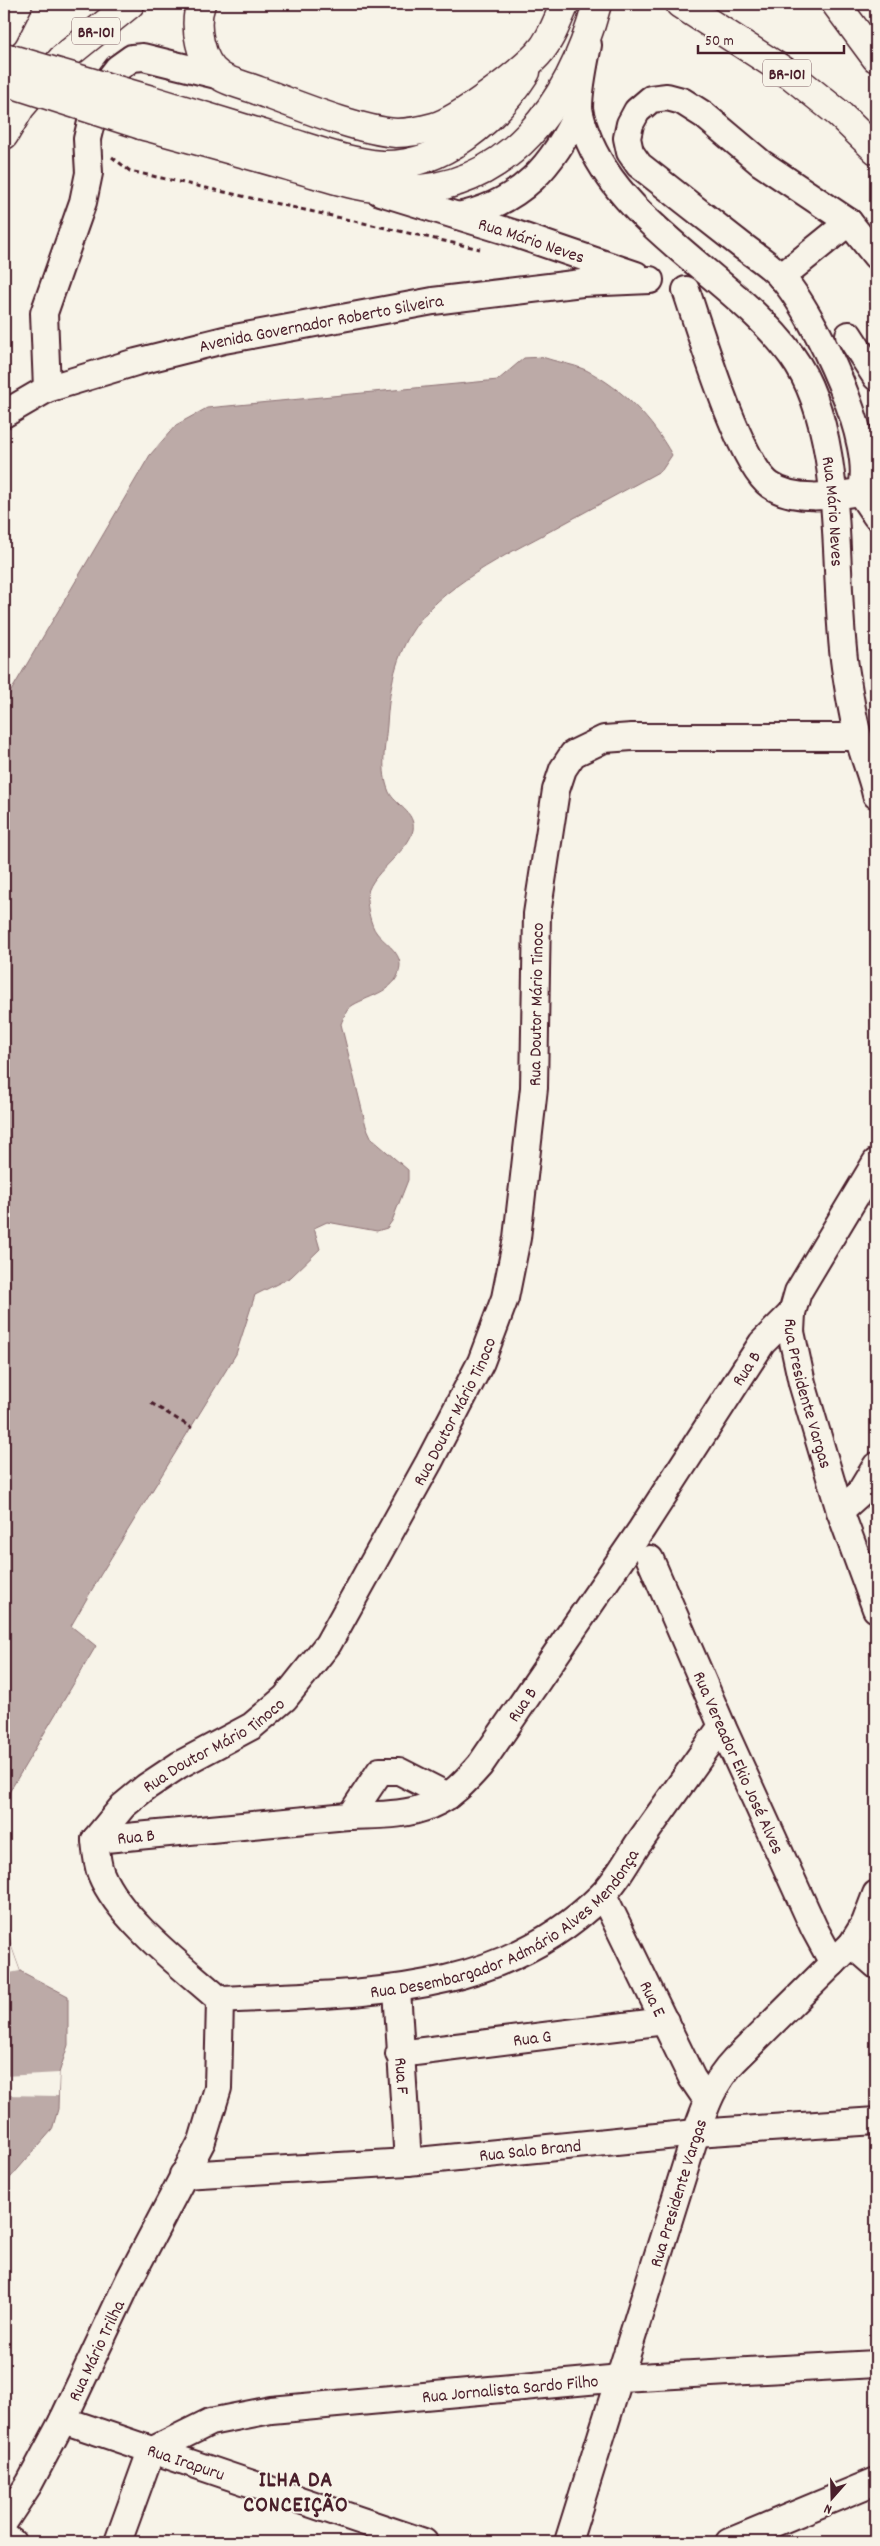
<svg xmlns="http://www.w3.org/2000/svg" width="880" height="2546" font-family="Dekko,sans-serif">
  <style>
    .water { fill: #bcaaa7; stroke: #8e7275 }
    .pier { fill: #f7f3e8 }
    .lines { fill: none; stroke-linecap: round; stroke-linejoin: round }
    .minor-casing { stroke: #4a1f2b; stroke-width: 30 }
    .major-casing { stroke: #4a1f2b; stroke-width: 31 }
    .highway-casing { stroke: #4a1f2b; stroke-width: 31 }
    .path { stroke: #4a1f2b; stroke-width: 3; stroke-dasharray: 5 4; stroke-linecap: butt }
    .minor { stroke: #f7f3e8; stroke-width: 26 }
    .major { stroke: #f7f3e8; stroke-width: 28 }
    .highway { stroke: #f7f3e8; stroke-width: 28 }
    .major-bridge-casing { stroke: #4a1f2b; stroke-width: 31; stroke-linecap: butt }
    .major-bridge { stroke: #f7f3e8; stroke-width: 28 }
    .labels { text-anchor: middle; stroke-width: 4; stroke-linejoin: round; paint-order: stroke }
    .shield { fill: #f7f3e8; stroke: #7e5f64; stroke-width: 1 }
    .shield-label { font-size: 16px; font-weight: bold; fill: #4a1f2b }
    .street-label { font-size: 18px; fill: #4a1f2b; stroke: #f7f3e8 }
    .district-label { font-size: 22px; font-weight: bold; letter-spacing: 1px; fill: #4a1f2b; stroke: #f7f3e8 }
  </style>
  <rect width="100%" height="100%" fill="#f7f3e8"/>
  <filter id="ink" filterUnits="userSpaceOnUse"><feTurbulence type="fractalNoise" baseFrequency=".02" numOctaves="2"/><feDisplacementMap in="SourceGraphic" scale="10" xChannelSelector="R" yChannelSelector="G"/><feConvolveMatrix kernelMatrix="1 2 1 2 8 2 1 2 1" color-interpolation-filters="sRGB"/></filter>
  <g filter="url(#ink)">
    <!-- water -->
    <path class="water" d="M542 357C556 362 573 364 586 370 623 389 652 419 672 455L662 470C626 490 590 509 554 529 508 554 438 587 411 633 394 661 389 693 387 725 385 747 380 771 389 792 395 805 416 812 413 830 408 854 367 874 367 899 367 907 371 926 376 932 383 942 400 951 400 965 399 991 370 995 353 1005 346 1009 344 1017 341 1024L366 1126 372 1139 408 1170V1180L392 1221 387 1228 377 1231 327 1222 314 1228 320 1249 291 1277 255 1295 236 1354 101 1574 71 1626 96 1646 4 1801V703L150 455 176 425 207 408 498 380 524 358Z
      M4 1896 11 1946 20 1971 68 1996V2045L59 2073 58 2109 52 2130 4 2185Z"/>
    <!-- pier -->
    <path class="pier" d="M11 1946 20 1971 4 1974V1947Z
      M59 2073 58 2096 4 2095V2076Z"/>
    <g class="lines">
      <!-- minor casing -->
      <g class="minor-casing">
        <g id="minor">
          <path id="s1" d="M588 45C584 65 579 88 579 108 580 116 583 125 586 133 619 225 736 278 792 356 847 431 832 576 845 667 849 691 852 716 859 739 864 758 872 776 876 795"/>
          <path id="s2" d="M380 192 513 233 636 275"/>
          <path d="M458 216C521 203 554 165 579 109"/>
          <path d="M781 277 849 222"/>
          <path d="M686 290C700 331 739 463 770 485 794 502 833 496 860 492 880 450 814 313 782 278 771 265 754 255 741 245 707 218 673 192 639 165L630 152 627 138 630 124 637 111 651 99 667 97 682 101 704 115 761 163 849 222 876 256"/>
          <path d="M849 335 876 377"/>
          <path d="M47 389 44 313 83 202 89 173 87 139 95 106 101 90 118 68 132 58 143 57 220 76"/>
          <path id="s3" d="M4 414 47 389 136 362 224 340 433 301 582 283 650 280"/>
          <path d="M860 492 876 516"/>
          <path id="s4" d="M876 1162 798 1292 792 1313 791 1332 802 1383 840 1511 876 1609"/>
          <path d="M840 1511 859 1494 876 1466"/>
          <path id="s5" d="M650 1559 722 1726 814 1928 833 1963"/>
          <path d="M350 1816 380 1771H399L448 1796"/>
          <path id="s6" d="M95 1840C176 1832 256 1825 337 1817 368 1814 401 1818 431 1805 451 1797 466 1781 480 1765L641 1530 762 1343 792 1313"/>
          <path id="s7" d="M603 1895 692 2078 707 2100"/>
          <path d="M852 1944 876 1965"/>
          <path id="s8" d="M397 1990 408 2162"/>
          <path id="s9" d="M220 2000C357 1992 495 2000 601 1896 616 1882 627 1861 638 1844 666 1805 694 1765 722 1726"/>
          <path id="s10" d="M399 2054 665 2021"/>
          <path id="s11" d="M183 2175 408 2162 696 2133 876 2121"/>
          <path id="s12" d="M63 2420 424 2542"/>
          <path id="s13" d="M151 2451 210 2422 271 2410 621 2378 876 2364"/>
          <path id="s14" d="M4 2522 29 2484 63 2420 130 2278 202 2141 218 2088 220 2000C183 1967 120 1920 101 1874 97 1864 96 1851 95 1840L123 1806 146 1787 179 1765 252 1726 285 1698 328 1644 429 1462 481 1362 505 1298 517 1238 534 1088 537 914 556 790 563 769 573 754 604 739 632 737H858"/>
          <path d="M4 2536 12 2542"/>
          <path d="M118 2542 151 2451"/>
          <path id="s15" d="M568 2542 696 2133C706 2105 714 2082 734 2061L852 1944 865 1923 876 1894"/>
          <path d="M729 2542 876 2481"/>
        </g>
      </g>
      <!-- major casing -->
      <g class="major-casing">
        <path id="major" d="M151 100C197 114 243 128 289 142 318 151 351 163 382 165 442 167 496 119 526 72
          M141 125C192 139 244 153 295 168 328 177 364 190 398 190 509 192 571 101 597 4"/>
      </g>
      <!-- highway casing -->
      <g class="highway-casing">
        <path id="highway" d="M201 4C193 25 200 63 220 76 231 83 247 86 259 91 297 105 357 130 396 133 407 133 423 130 434 127 459 120 520 73 538 54 551 40 557 21 565 4
          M680 4 792 76 838 113 876 150
          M836 4 876 58
          M4 32 18 4
          M4 135 20 108 62 59 130 4"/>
      </g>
      <!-- path -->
      <path class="path" d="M112 157 130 171 480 249
        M151 1403 192 1428"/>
      <!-- minor -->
      <use href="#minor" class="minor"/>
      <!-- major -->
      <use href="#major" class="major"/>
      <!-- highway -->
      <use href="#highway" class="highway"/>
      <!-- major-bridge casing -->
      <g class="major-bridge-casing">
        <path id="major-bridge" d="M4 57 151 100
          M4 81 141 125"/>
      </g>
      <!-- major-bridge -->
      <use href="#major-bridge" class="major-bridge"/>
    </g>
  </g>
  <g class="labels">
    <!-- shield labels -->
    <g class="shield">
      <rect x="72" y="17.5" width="48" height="27" rx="4"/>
      <rect x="763" y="59.5" width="48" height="27" rx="4"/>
    </g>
    <g class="shield-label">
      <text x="96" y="37">BR-101</text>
      <text x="787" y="79">BR-101</text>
    </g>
    <!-- street labels -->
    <g class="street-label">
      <text dy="6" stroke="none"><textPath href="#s2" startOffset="159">Rua Mário Neves</textPath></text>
      <text dy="6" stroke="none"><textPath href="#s3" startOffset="332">Avenida Governador Roberto Silveira</textPath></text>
      <text dy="6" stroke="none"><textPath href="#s1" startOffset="559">Rua Mário Neves</textPath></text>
      <text dy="6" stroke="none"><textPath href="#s14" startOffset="1776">Rua Doutor Mário Tinoco</textPath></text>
      <text dy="6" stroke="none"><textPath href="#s6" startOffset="880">Rua B</textPath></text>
      <text dy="6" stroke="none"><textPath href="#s4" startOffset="256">Rua Presidente Vargas</textPath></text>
      <text dy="6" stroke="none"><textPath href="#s14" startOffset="1356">Rua Doutor Mário Tinoco</textPath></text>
      <text dy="6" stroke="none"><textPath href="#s6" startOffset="476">Rua B</textPath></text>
      <text dy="6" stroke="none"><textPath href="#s14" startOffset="936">Rua Doutor Mário Tinoco</textPath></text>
      <text dy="6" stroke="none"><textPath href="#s5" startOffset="222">Rua Vereador Ekio José Alves</textPath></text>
      <text dy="6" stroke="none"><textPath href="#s6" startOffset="41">Rua B</textPath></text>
      <text dy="6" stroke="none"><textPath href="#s9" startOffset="306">Rua Desembargador Admário Alves Mendonça</textPath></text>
      <text dy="6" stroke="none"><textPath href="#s7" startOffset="115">Rua E</textPath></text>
      <text dy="6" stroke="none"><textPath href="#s10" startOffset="134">Rua G</textPath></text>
      <text dy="6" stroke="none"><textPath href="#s8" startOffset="86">Rua F</textPath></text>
      <text dy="6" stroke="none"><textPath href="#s11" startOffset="348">Rua Salo Brand</textPath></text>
      <text dy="6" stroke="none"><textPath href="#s15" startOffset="366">Rua Presidente Vargas</textPath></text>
      <text dy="6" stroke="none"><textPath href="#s14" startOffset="195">Rua Mário Trilha</textPath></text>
      <text dy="6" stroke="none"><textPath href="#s13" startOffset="368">Rua Jornalista Sardo Filho</textPath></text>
      <text dy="6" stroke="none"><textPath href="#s12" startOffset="130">Rua Irapuru</textPath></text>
    </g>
    <!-- district labels -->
    <g class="district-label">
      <text x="296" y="2486">ILHA DA<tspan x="296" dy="25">CONCEIÇÃO</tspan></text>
    </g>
  </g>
  <!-- margin -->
  <rect width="880" height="2546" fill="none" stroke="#f7f3e8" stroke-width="20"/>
  <rect x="10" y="10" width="860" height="2526" fill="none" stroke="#4a1f2b" stroke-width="2" filter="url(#ink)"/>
  <!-- north arrow -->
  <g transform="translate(832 2498) rotate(200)" stroke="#f7f3e8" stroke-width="4" paint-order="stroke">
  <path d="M0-4L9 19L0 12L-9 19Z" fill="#4a1f2b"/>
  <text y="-8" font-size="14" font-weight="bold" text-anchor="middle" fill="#4a1f2b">N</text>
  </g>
  <!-- scale -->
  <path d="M698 45v8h146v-8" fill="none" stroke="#4a1f2b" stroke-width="2.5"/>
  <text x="705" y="45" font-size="15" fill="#4a1f2b" stroke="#f7f3e8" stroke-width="4" paint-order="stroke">50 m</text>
</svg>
